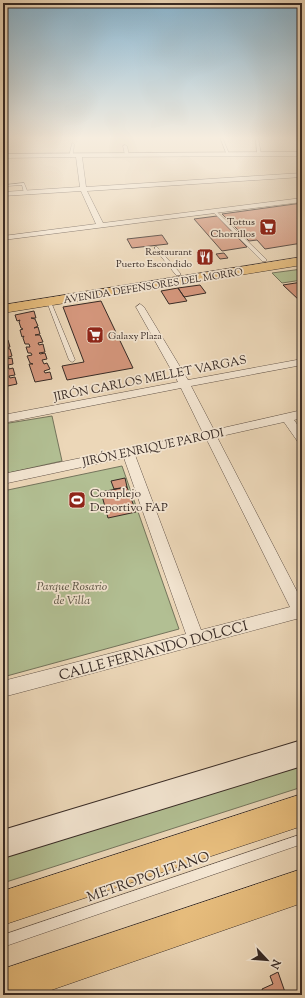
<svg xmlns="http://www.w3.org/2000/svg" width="305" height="998" font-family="'Sorts Mill Goudy',serif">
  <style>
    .green { fill: #b2bf93; stroke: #74745c }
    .building { fill: #d5977d; stroke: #372a25 }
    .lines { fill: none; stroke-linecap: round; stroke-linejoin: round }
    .service-casing { stroke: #64554a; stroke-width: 1 }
    .minor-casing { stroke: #64554a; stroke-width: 1 }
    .secondary-casing { stroke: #372a25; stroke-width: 2 }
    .primary-casing { stroke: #372a25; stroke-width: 1 }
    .service { fill: #f3e5d1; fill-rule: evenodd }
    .minor { fill: #f3e5d1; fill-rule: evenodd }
    .secondary { fill: #f3e5d1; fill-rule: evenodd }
    .primary { fill: #e6bc7c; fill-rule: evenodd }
    .labels { text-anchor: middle; stroke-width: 3.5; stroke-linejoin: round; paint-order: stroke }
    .far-poi-label { font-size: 10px; fill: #372a25; stroke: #f3e5d1; text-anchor: end }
    .far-street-label { font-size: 10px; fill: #372a25; stroke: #f3e5d1 }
    .street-label { font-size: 12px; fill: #372a25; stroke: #f3e5d1 }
    .poi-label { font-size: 12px; fill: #372a25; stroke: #f3e5d1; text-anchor: start }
    .park-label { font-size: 12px; font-style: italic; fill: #564f40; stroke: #f3e5d1 }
    .near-street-label { font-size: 14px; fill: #372a25; stroke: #f3e5d1 }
  </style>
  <rect width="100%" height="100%" fill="#ecd7b8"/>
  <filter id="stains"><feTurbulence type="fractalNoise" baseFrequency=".005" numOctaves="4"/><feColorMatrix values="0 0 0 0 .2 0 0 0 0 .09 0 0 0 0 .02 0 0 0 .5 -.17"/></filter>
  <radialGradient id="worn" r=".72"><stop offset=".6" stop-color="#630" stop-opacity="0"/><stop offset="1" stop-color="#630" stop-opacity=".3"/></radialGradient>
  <!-- green -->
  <path class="green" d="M302 269V280L282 283 272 273Z
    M52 416 62 461 8 473 3 447V424Z
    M122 466 179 629 3 677V491Z
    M302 760V787L3 883V855Z"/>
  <!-- building -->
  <path class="building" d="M302 203V243L265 249 257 240 249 241 222 214Z
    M217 216 247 247 222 251 194 219Z
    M162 235 168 244 132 248 127 239Z
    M207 253 212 259 203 261 198 255Z
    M224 253 228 258 220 259 216 254Z
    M302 282V301H300L283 285Z
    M200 285 206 293 184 297 178 288Z
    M178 288 187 301 169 304 161 291Z
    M101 301 133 368 67 380 62 366 84 362 63 307Z
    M34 311 36 318H31L35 319 38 326 34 328 38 327 40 334 35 335H40L43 342 38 343 39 345 43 344 45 352 39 353 40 354 45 353 47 359 42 360 44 364 47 363 50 369 44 371 45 373 50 372 52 379 35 382 29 364H33L30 363 27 356 32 355 31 353H28L26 347H30L29 344H25L23 338 24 336 22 337 20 330 23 329 21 328 19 322 20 320 17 321 15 315Z
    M3 339 8 340 10 347 5 348 10 349 12 356 6 358V359L12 358 13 364 8 365 9 369 13 368 15 375 9 376 10 378 15 377 17 384 3 387Z
    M125 478 127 487 114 489 111 481Z
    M127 487 136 512 108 518 101 492Z
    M278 972 286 995H264L262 989 273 984 270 976Z"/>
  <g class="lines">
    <!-- service casing -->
    <g class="service-casing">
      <path id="service" d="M220 137H222L230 156 227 155Z
        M256 137H258L261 154 259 155 257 154Z
        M73 143 74 144 73 156 71 157 69 156 72 144Z
        M125 145 127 146 129 155 127 156 125 155 123 146Z
        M24 183 28 193 26 194 24 193 22 185 7 186 5 185Z
        M213 210H215L266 259V261H262L213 212Z
        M155 247H157L180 273V275H176L155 249Z
        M47 301 51 302 75 360 74 361 72 362 69 360 47 302Z
        M302 834V844L3 947V935Z"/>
    </g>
    <!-- minor casing -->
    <g class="minor-casing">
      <path id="minor" d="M295 137H301L302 142Z
        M302 152V156L82 157 86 187 302 173V177L87 191 103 223 302 198V202L3 240V236L96 224 81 191 3 196V192L80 187 76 157 3 158V154Z
        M140 304 144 307 188 380 302 359V365L191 386 214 430 302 410V418L294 420 302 431V443L298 442 284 422 217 437 302 601V623L296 619 3 697V681L186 634 124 458 3 484V474L203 433 181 388 3 423V415L178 382 136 307ZM207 440 290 607 201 630 135 455Z"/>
    </g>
    <!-- secondary casing -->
    <g class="secondary-casing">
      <path id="secondary" d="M302 740V766L3 858V830Z"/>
    </g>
    <!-- primary casing -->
    <g class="primary-casing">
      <path id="primary" d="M302 257V265L3 313V305Z
        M302 794V826L3 925V891Z
        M302 869V903L37 995H3V969Z"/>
    </g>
    <!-- service -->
    <use href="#service" class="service"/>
    <!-- minor -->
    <use href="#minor" class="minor"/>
    <!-- secondary -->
    <use href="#secondary" class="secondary"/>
    <!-- primary -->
    <use href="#primary" class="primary"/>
  </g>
  <!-- sky -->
  <linearGradient id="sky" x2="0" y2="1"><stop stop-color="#88b6d2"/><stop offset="0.5" stop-color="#f6eddf"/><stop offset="1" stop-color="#f6eddf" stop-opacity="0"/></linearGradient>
  <rect width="305" height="276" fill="url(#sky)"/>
  <!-- icons -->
  <defs>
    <g id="supermarket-square" transform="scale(0.9)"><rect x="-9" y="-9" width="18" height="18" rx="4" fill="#8f2418" stroke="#f3e5d1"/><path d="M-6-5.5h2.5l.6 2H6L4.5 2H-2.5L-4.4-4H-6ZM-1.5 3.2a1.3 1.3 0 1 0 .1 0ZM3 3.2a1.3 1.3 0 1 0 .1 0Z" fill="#fff"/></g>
    <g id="restaurant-square" transform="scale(0.9)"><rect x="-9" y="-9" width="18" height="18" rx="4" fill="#8f2418" stroke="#f3e5d1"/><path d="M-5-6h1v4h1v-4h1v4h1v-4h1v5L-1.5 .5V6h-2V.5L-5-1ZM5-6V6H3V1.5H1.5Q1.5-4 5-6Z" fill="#fff"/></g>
    <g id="stadium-square" transform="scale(0.9)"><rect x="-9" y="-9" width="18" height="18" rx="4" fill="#8f2418" stroke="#f3e5d1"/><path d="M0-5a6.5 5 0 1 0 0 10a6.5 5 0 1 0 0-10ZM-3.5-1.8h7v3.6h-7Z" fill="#fff"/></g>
  </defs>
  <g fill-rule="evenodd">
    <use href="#supermarket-square" x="268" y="227"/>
    <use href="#restaurant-square" x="205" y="257"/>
    <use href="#supermarket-square" x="95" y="335"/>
    <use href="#stadium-square" x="77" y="500"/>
  </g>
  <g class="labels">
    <!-- far-poi labels -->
    <g class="far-poi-label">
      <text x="255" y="225">Tottus<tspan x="255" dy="12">Chorrillos</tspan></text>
      <text x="192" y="255">Restaurant<tspan x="192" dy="12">Puerto Escondido</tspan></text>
      <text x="108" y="339" text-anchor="start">Galaxy Plaza</text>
    </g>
    <!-- far-street labels -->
    <g class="far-street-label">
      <text transform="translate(153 285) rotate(-9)" y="4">AVENIDA DEFENSORES DEL MORRO</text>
    </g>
    <!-- street labels -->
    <g class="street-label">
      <text transform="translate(150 378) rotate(-11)" y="4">JIRÓN CARLOS MELLET VARGAS</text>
      <text transform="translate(153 447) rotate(-12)" y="4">JIRÓN ENRIQUE PARODI</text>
    </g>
    <!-- poi labels -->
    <g class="poi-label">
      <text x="90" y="497">Complejo<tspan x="90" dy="14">Deportivo FAP</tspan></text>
    </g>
    <!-- park labels -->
    <g class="park-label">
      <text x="72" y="590">Parque Rosario<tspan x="72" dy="14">de Villa</tspan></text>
    </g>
    <!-- near-street labels -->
    <g class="near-street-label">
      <text transform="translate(153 650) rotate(-15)" y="5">CALLE FERNANDO DOLCCI</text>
      <text transform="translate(148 876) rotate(-19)" y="5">METROPOLITANO</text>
    </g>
  </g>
  <!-- margin -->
  <rect width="305" height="998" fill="none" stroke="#ecd7b8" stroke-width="16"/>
  <rect x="4" y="4" width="297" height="990" fill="none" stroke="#372a25" stroke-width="2"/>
  <rect x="8" y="8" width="289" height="982" fill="none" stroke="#372a25"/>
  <!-- north arrow -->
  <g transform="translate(267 960) rotate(116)" stroke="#f3e5d1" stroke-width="3" paint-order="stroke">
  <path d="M0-3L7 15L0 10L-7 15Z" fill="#372a25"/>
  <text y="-6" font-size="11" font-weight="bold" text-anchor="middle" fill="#372a25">N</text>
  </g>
  <rect width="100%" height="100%" filter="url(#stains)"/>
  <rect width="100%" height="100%" fill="url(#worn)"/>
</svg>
